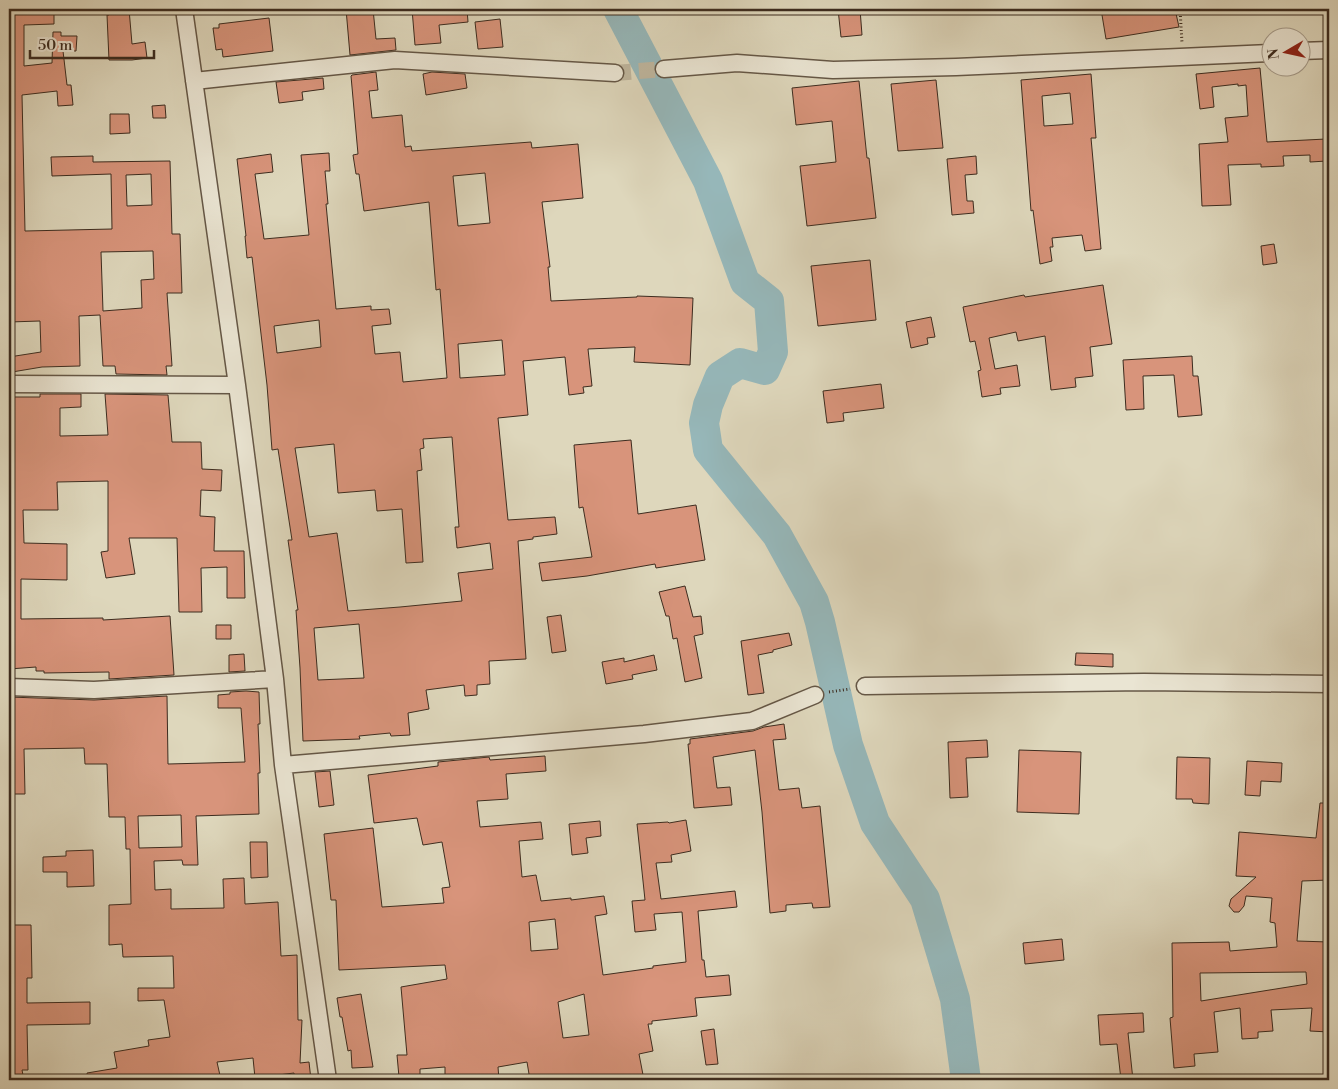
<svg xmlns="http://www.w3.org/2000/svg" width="1338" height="1089" font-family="'Libre Bodoni',serif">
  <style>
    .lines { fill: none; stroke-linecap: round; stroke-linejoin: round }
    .river { stroke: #96b7b9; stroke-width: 30 }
    .building { fill: #d8947b; stroke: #3d2c1f; fill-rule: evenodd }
    .minor-tunnel { stroke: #beb59d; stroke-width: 16; stroke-dasharray: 16 8; stroke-linecap: butt }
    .minor-casing { stroke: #655746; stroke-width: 19 }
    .path { stroke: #3d2c1f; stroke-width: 3; stroke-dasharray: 1 2.5; stroke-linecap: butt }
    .minor { stroke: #eae5d3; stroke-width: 16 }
  </style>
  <rect width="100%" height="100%" fill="#ded7bc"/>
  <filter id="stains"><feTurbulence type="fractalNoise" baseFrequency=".004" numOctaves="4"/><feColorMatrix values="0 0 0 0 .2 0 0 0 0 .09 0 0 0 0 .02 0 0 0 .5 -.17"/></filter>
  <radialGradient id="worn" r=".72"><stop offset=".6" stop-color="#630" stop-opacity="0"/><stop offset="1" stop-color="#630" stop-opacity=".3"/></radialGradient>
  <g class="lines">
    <!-- river -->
    <path class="river" d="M618 9 708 181 745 282 769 301 773 352 765 370 740 363 720 376 708 405 704 423 708 450 777 535 814 602 820 622 848 745 875 823 925 899 955 999 966 1080"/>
  </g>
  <!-- building -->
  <path class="building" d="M9 9H54V24L24 25V66L52 63 53 32H61V36H77L76 51H63L67 85H71L73 105 58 106 57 91 22 95 25 231 112 229 111 174 52 176 51 157 93 156V162L170 161 172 234H180L182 293H167L172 366H166L167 375 116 374 115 366H103L100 315 79 316 80 366 42 367 12 372 9 357 41 352 40 321 9 322ZM151 174 152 205 127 206 126 175ZM153 251 154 279 141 280 142 308 103 311 101 252Z
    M109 9H129L132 44 145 42 147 58 132 60H109L107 15H109Z
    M346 9H373L376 39 395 38 396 50 350 55Z
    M412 9H467L468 22 439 25 441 43 415 45Z
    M838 9H860L862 35 841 37Z
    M1101 9H1175L1179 27 1106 39Z
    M269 18 273 51 223 57 222 49 216 50 213 28H219V24Z
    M500 19 503 47 478 49 475 22Z
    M1260 68 1267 142 1326 139 1327 161 1310 162V155L1283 156 1284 166 1261 167V164L1228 165 1231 205 1202 206 1199 144 1228 142 1225 118 1248 116 1246 85 1238 86V84L1212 87 1214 107 1200 109 1196 74Z
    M376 72 378 90 369 91 372 118 402 115 405 147 411 146 412 151 531 142 532 148 578 144 583 198 542 202 550 267H548L551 301 637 297V296L693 298 690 365 634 362 635 347 588 349 592 386 583 387 584 393 569 395 565 357 523 361 528 415 498 418 508 520 555 517 557 534 533 537V539L518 541 526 659 489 661 490 684 477 685V695L465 696 464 685 426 690 429 709 408 713 410 735 391 736 390 733 359 736 360 739 303 741 300 668 296 610H298L288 540H292L278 449 272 450 267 385 252 257 247 258 245 236H246L237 159 271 154 273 172 255 174 264 239 309 235 301 155 329 153 330 171H325L328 204H326L336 309 371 306V310L389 309 391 324 372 326 375 354 400 352 403 382 447 378 440 289 436 290 429 202 364 211 359 174H356L353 155 358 154 351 76 352 75ZM485 173 490 223 458 226 453 176ZM319 320 321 347 277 353 274 326ZM502 340 505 375 460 378 458 344ZM452 437 459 527H455L457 548 490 543 493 569 458 573 462 601 400 607 348 611 337 533 309 537 295 448 334 444 338 493 375 490 377 511 402 509 406 563 423 562 417 471 422 470 420 449 424 448 423 439ZM359 624 364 678 318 680 314 628Z
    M432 72 465 74 467 88 426 95 423 74Z
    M1091 74 1096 138H1091L1101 249 1085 251 1082 235 1052 238 1053 247H1050L1052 261 1040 264 1033 210 1031 211 1021 80ZM1070 93 1073 124 1044 126 1042 96Z
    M323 78 324 89 302 92 303 100 279 103 276 82Z
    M936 80 943 148 898 151 891 84Z
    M859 81 867 158H869L876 218 807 226 800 166 836 162 832 121 796 125 792 88Z
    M165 105 166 118H153L152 106Z
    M110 114H129L130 133 110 134Z
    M976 156 977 174 965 175 967 201H973L974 213 952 215 947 159Z
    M1274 244 1277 263 1263 265 1261 246Z
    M870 260 876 320 818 326 811 266Z
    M1103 285 1112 344 1090 347 1093 376 1075 378 1076 387 1051 390 1045 336 1018 341 1016 332 989 338 995 369 1017 365 1020 386 1000 388 1001 394 982 397 978 371 981 370 975 341 970 342 963 307 1024 295 1025 297Z
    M931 317 935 337 927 338 928 344 911 348 906 322Z
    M1192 356 1193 376H1198L1202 415 1178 417 1174 375 1143 376 1144 409 1126 410 1123 360Z
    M881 384 884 408 843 413 844 421 827 423 823 391Z
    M40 394H81V407L60 408V436L108 435 105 394 168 395 172 442H201L202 469 222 470 221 491 201 490 200 516 215 517 214 551H244L245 598H227V567L201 568 202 612H179L177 538H129L135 574 106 578 101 552 108 551V481L57 482 58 510H23L24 543 67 544V580L21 579V619L103 618V620L170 616 174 675 109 679V672L44 673V671H36V667L9 669V397H40Z
    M631 440 638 514 696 505 705 560 656 568 655 564 587 576 542 581 539 563 592 557 583 507 579 508 574 445Z
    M685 586 693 617 701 616 703 634 694 636 702 678 685 682 677 638 673 639 669 616H666L659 592Z
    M561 615 566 651 552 653 547 617Z
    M216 625H231V639H216Z
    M789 633 792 645 773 650V652L758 655 764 693 748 695 741 641Z
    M1076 653 1113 654V667L1075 665Z
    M244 654 245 671 229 672V655Z
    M654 655 657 670 632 675 633 679 606 684 602 662 624 658V662Z
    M246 691 259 692 260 724H258L259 747 260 773H258L259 814 196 816 198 865H183L182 860 154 861 155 890 171 889V909L224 908 223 879 244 878 245 904 278 902 281 956 297 955 298 1020H302L300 1063 309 1062 311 1080H294V1073L255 1078 253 1058 217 1062 221 1080H88L87 1073 117 1068 114 1052 149 1046 148 1040 170 1037 164 1000 138 1001V988H174L173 956 123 957 122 944 109 945V905L131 904 130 849H126L125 817H109L107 764H85L84 748 24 749 25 794H9V697L94 700 167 696 168 764 245 762 241 708H218V695L230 694V692ZM181 815 182 847 139 848 138 816Z
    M784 724 786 739 773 740 779 790 799 788 802 808 820 806 830 907 813 908 812 903 786 905V911L770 913 762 812 755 750 713 757 717 788 730 787 732 805 694 808 688 744H690V739L753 731 764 727Z
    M987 740 988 757 966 758 968 797 950 798 948 742Z
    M1019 750 1081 752 1079 814 1017 812Z
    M545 756 546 771 506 774 508 799 477 801 480 827 541 822 543 839 519 841 522 877 536 875 541 901 571 898V900L604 896 607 914 595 916 603 975 653 968V966L686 962 682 912 654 914 656 930 635 932 632 901 645 900 637 824 668 822 669 823 686 820 691 851 671 855 672 862 656 863 661 899 735 891 737 907 698 911 702 960H704L706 977 729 975 731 995 695 998 697 1016 652 1021V1024H648L653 1051 639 1054 644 1080H530L527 1062 498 1067 499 1080H445V1067L420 1069V1076L399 1077 397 1055H407L401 987 447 979 445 965 339 970 336 900H331L324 834 373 828 382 907 444 903 442 888 450 887 442 842 423 845 417 818 374 823 368 775 438 766V762L489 757 490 760ZM555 919 558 949 531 951 529 922ZM584 994 589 1035 563 1038 558 1002Z
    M1177 757 1210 758 1209 804 1193 803 1192 799H1176Z
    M1247 761 1282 763 1281 782 1261 781 1260 796 1245 795Z
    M330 771 334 805 319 807 315 772Z
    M1320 803H1329V880L1302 881 1297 941 1329 942V1032L1310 1031 1312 1008 1271 1010 1273 1031 1258 1032V1038L1242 1039 1240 1008 1214 1012 1218 1052 1194 1054 1195 1066 1174 1068 1170 1018 1173 1017 1172 943 1229 942 1230 951 1277 947 1275 923 1270 922 1272 898 1246 896 1244 906 1239 912H1234L1229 906 1231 899 1256 877 1236 876 1239 832 1316 838ZM1306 972 1307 984 1201 1001 1200 973Z
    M600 821 601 836 586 838 588 853 572 855 569 824Z
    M250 842H267L268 877 251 878Z
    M93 850 94 886 67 887V872H43V857L66 856V851Z
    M9 925H31L32 978H27V1003L90 1002V1024L27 1025 28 1070H22L24 1080H9Z
    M1062 939 1064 960 1025 964 1023 943Z
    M361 994 373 1067 352 1068 351 1050 348 1051 342 1017H340L337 998Z
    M1143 1013 1144 1032 1128 1033 1133 1080H1121L1117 1044 1100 1045 1098 1015Z
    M714 1029 718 1064 706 1065 701 1031Z"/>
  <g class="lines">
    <!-- minor-tunnel -->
    <path class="minor-tunnel" d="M615 73 664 69"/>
    <!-- minor casing -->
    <g class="minor-casing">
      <path id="minor" d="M184 9 237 385 275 679 283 765 328 1080
        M1300 51 1329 50
        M664 69 737 63 833 70 956 67 1270 53
        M194 81 395 60 615 73
        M9 384 237 385
        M865 686 1144 682 1329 684
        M9 687 94 690 275 679
        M283 765 644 734 752 721 815 695"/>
    </g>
    <!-- path -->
    <path class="path" d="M1180 9 1182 43
      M829 692 850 689"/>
    <!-- minor -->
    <use href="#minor" class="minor"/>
  </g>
  <!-- margin -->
  <rect width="1338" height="1089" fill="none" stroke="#ded7bc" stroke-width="30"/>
  <rect x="10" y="10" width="1318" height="1069" fill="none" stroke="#3d2c1f" stroke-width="2.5"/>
  <rect x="15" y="15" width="1308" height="1059" fill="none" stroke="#3d2c1f"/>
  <!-- north arrow -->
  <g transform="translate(1286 52) rotate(261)"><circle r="24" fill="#eae5d3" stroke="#a59b8b"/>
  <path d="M0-4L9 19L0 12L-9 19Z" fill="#8f2418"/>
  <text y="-8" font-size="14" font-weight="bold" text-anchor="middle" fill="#3d2c1f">N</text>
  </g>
  <!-- scale -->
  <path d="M30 50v8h124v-8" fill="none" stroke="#3d2c1f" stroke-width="2.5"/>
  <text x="38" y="50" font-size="15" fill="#3d2c1f" stroke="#eae5d3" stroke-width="4" paint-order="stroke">50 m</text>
  <rect width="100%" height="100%" filter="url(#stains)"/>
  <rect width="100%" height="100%" fill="url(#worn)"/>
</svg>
